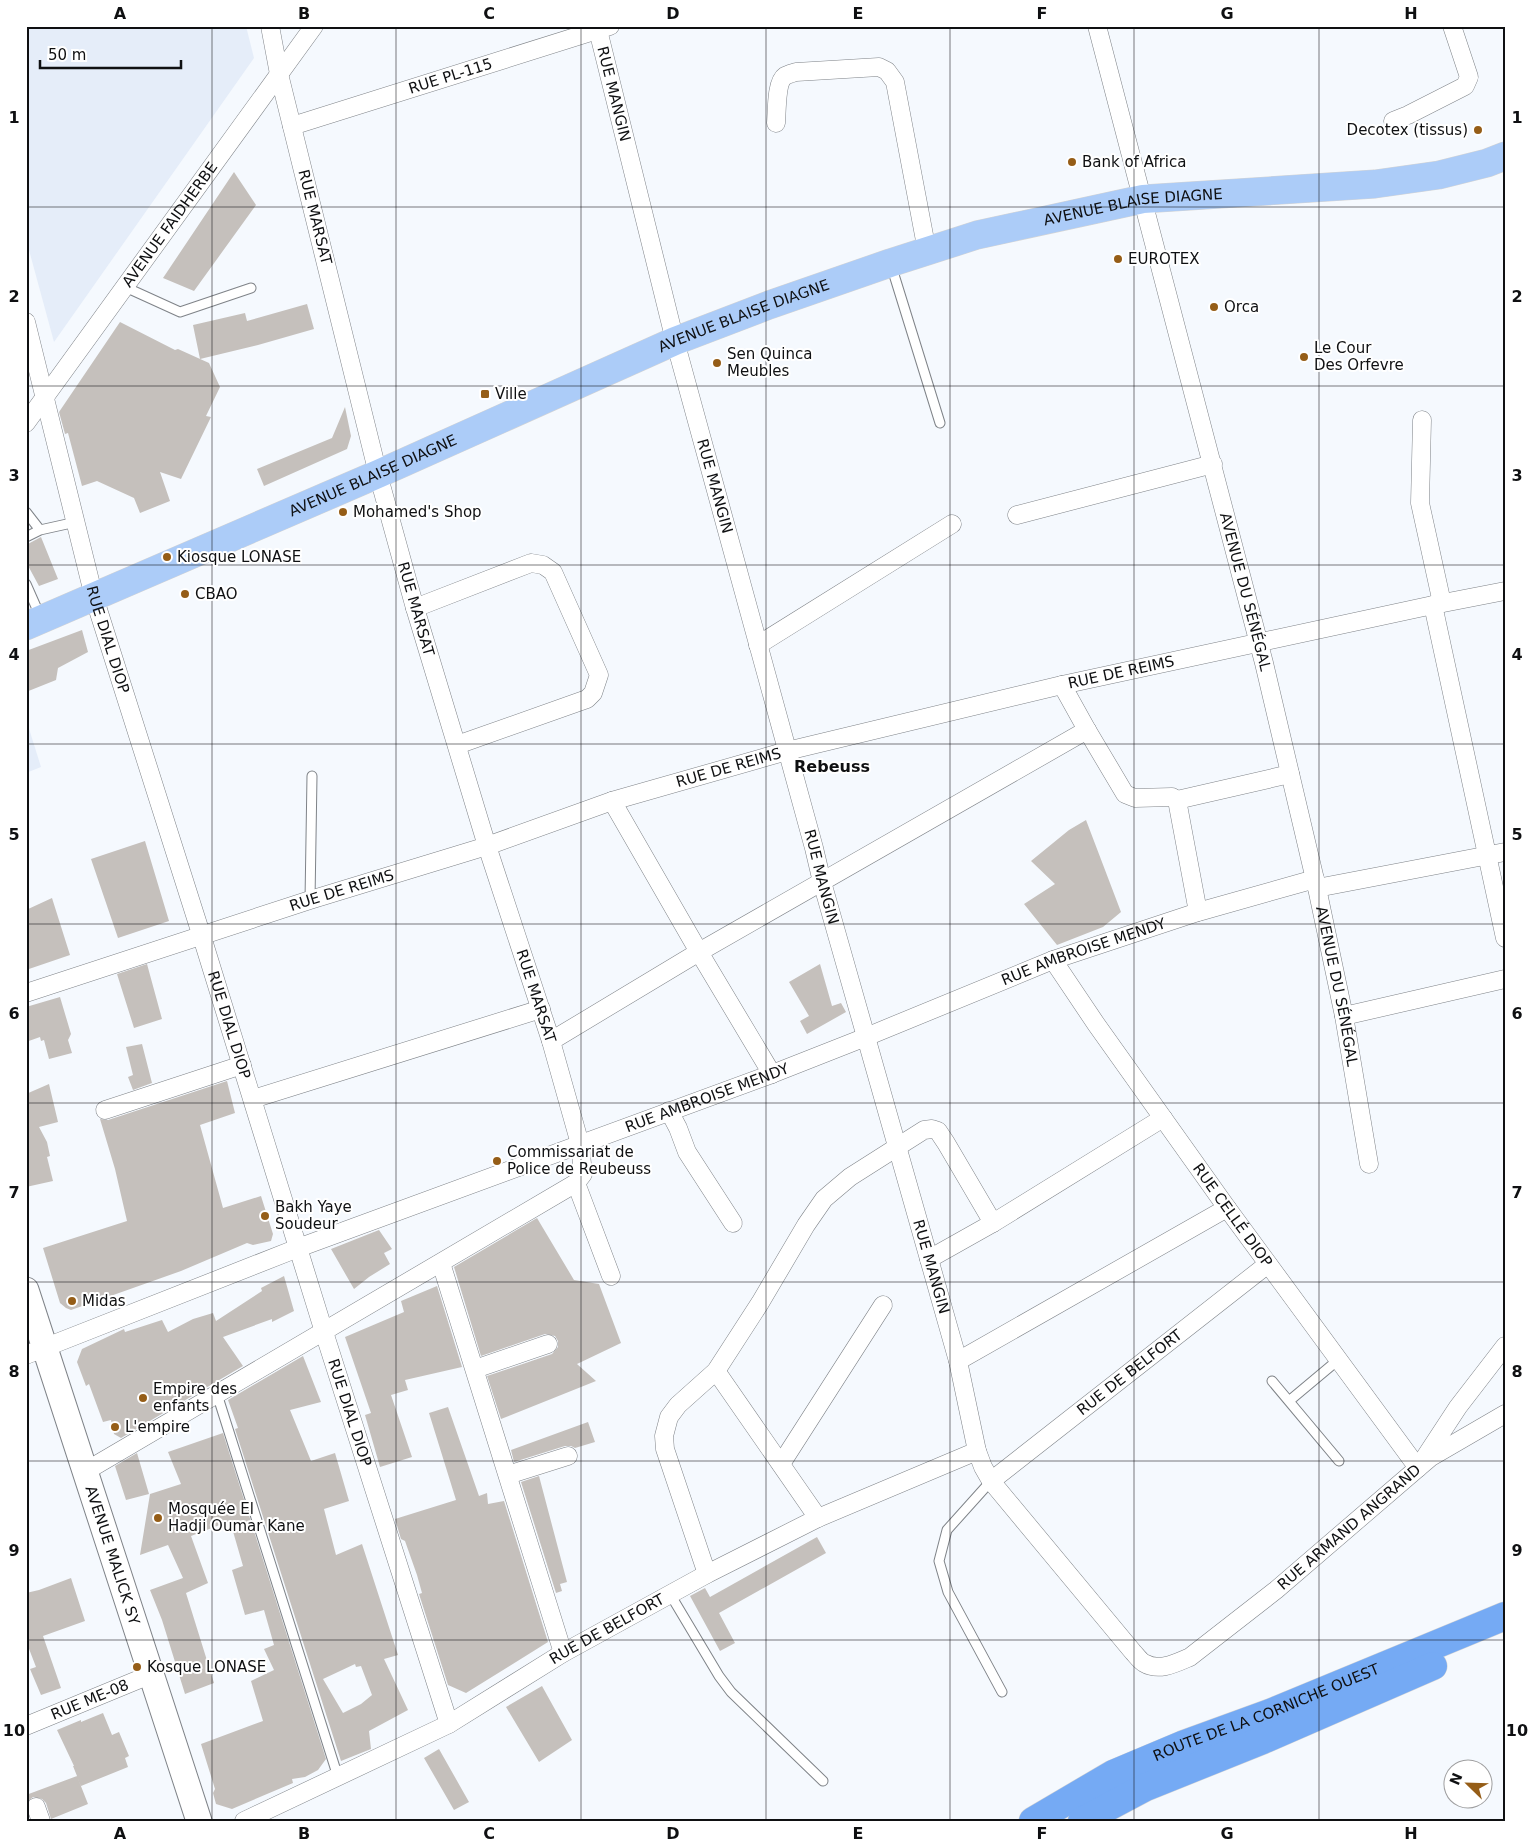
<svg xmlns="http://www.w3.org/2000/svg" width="1531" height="1847" font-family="'DejaVu Sans',sans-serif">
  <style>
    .built { fill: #e5edf9 }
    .building { fill: #c5c0bc; fill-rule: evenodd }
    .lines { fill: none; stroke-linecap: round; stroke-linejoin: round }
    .lane-casing { stroke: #7f8388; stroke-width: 11 }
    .street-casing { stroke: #7f8388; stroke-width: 19 }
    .secondary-casing { stroke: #7f8388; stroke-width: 27 }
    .primary-casing { stroke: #d4d4d4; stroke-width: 29 }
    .highway-casing { stroke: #d4d4d4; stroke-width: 29 }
    .lane { stroke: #fff; stroke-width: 9 }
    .street { stroke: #fff; stroke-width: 18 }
    .secondary { stroke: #fff; stroke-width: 25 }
    .primary { stroke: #acccf8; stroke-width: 28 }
    .highway { stroke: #75aaf4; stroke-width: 28 }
    .grid { fill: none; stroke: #0f1012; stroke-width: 1; stroke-opacity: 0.55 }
    .poi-dot { fill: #955d17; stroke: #fff; stroke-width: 2 }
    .labels { text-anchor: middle; stroke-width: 4; stroke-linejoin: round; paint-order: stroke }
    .street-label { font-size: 15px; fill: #0f1012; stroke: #fff }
    .poi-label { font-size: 15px; fill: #0f1012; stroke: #fff; text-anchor: start }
    .neighbourhood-label { font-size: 16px; font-weight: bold; fill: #0f1012; stroke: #fff }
    .neatline { fill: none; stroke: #0f1012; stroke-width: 2 }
    .grid-label { font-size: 16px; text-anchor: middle; font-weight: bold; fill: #0f1012 }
  </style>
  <rect width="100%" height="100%" fill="#f5f9fe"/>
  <!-- built -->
  <path class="built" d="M246 26 254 58 54 342 26 239V27Z
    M26 719 41 767 26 773Z"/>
  <!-- building -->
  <path class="building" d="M234 172 256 205 194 291 163 278Z
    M307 304 314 329 258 345 200 359 193 325 245 313 247 321Z
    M120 322 175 350 178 349 209 363 220 387 206 416 211 417 181 479 160 472 170 501 140 513 134 498 97 481 82 486 68 433 65 434 59 412Z
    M345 407 351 436 347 449 264 486 257 469 332 438Z
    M41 537 58 579 39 586 26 562V545Z
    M82 630 88 652 58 668 56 680 26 692V651Z
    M1086 820 1121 912 1103 927 1057 945 1024 904 1055 884 1031 861 1069 830Z
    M145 841 169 921 118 938 91 859Z
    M52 898 70 955 26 970V910Z
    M147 964 162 1019 134 1028 117 974Z
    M820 964 832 1006 841 1003 846 1012 807 1034 800 1021 809 1016 789 982Z
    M60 997 71 1034 68 1040 72 1053 49 1059 44 1040 41 1041 40 1037 26 1042V1007Z
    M142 1044 152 1083 133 1090 128 1077 133 1075 126 1047Z
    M227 1081 235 1113 200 1125 223 1208 261 1196 273 1234 271 1241 253 1245 247 1243 181 1271 71 1310 66 1308 60 1303 43 1248 127 1221 115 1169 100 1119 108 1120Z
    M49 1084 58 1122 39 1127 47 1142 50 1156 47 1157 53 1181 26 1187V1094Z
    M537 1218 574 1280 599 1284 621 1343 577 1364 596 1381 501 1419 487 1376 552 1354 558 1347V1341L555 1336 545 1334 481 1356 454 1267Z
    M379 1230 392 1249 384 1253 390 1264 369 1277 354 1289 331 1249Z
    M284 1276 294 1311 272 1322V1319L223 1337 243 1366 121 1438 114 1434 111 1420 103 1422 89 1384 86 1386 77 1362 82 1349 124 1329 125 1332 162 1320 168 1332 193 1319 213 1313 216 1321 262 1291 261 1288Z
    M437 1286 462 1367 405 1380 408 1390 391 1395 412 1457 380 1467 365 1415 371 1413 345 1337 404 1312 401 1301Z
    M303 1356 321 1402 290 1410 311 1461 335 1453 349 1501 324 1509 336 1555 362 1544 398 1655 384 1659 408 1710 369 1731 371 1749 341 1761 235 1429 238 1428 228 1400ZM355 1664 356 1667 361 1666 372 1695 361 1704 343 1713 323 1679Z
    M448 1407 479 1496 487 1493 488 1504 504 1501 548 1642 466 1693 448 1685 419 1594 422 1593 417 1575 405 1541 401 1539 395 1519 456 1500 429 1413Z
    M588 1422 595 1442 575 1448 571 1446H565L514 1462 511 1450Z
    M223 1433 326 1759 318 1770 305 1777 292 1779 293 1783 232 1809 216 1804 213 1793 215 1789 201 1744 263 1721 251 1681 274 1670 264 1649 274 1645 264 1610 245 1615 232 1570 243 1566 230 1521 191 1536 208 1583 186 1593 214 1683 185 1694 162 1620 150 1590 183 1578 168 1545 140 1555 150 1494 181 1484 168 1452Z
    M137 1453 149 1494 126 1500 115 1466Z
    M539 1476 567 1582 560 1584 562 1591 556 1593 521 1482Z
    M817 1537 826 1553 719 1613 735 1643 720 1651 690 1596 705 1588 710 1597Z
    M71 1578 85 1621 43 1636 61 1688 41 1695 30 1669 36 1667 26 1641V1593L39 1590Z
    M542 1686 572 1740 539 1762 506 1707Z
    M103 1713 112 1735 119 1732 129 1756 125 1758 128 1767 81 1786 73 1766H74L57 1730 81 1720V1722Z
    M439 1749 469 1802 454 1810 424 1758Z
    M77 1776 88 1804 51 1819 46 1803 42 1799 33 1797 26 1803V1795Z"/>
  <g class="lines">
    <!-- lane casing -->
    <g class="lane-casing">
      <path id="lane" d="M891 265 940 423
        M125 287 180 312 251 288
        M26 512 40 530
        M26 537 40 530 76 522
        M26 584 41 618
        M310 900 312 776
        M1272 1381 1339 1461
        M217 1394 338 1777
        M1289 1401 1338 1360
        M991 1481 947 1530 939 1561 948 1592 1002 1692
        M670 1594 719 1676 731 1692 823 1781"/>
    </g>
    <!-- street casing -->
    <g class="street-casing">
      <g id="street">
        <path id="s1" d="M597 26 675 341 814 848 822 882 958 1361 977 1451 983 1467 991 1481 1133 1652C1136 1655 1140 1661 1144 1663 1159 1672 1176 1663 1190 1657L1276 1590 1418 1468 1458 1407 1505 1346"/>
        <path id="s2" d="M1097 26 1264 663 1317 888 1344 1016 1369 1164"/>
        <path d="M1393 121 1408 115 1465 86 1469 77 1452 26"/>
        <path d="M776 123C777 112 776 82 785 76 788 74 793 73 796 72L879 67 887 71 895 82 927 251"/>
        <path id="s3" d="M292 126 610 26"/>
        <path id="s4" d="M26 322 94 597 202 937 324 1332 449 1724"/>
        <path d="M1422 420 1420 503 1442 603"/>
        <path id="s5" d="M26 423 314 26"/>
        <path d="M1017 515 1213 464"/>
        <path d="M1433 605 1505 938"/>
        <path d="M415 608 531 563 543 565 553 572 599 675 593 693 587 699 457 745"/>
        <path d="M758 645 952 524"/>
        <path d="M1062 685 1087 730 1125 794 1135 798 1172 797 1177 800 1198 912"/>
        <path d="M1177 800 1290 774"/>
        <path d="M612 801 699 952 772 1074"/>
        <path d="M1317 888 1505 852"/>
        <path id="s6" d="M1053 960 1096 1024 1227 1208 1418 1468 1431 1457 1505 1414"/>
        <path id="s7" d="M26 993 310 900 487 846 612 801 787 751 1062 685 1433 605 1505 591"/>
        <path d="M1344 1016 1505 979"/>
        <path d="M551 1041 699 952 1087 730"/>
        <path d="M253 1099 541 1009"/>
        <path d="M105 1110 242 1065"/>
        <path d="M669 1111 678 1128 687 1152 733 1223"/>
        <path d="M576 1183 611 1276"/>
        <path d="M929 1259 993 1223 1163 1118"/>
        <path d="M441 1263 563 1653"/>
        <path id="s8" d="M26 1355 298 1248 772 1074 866 1037 1053 960 1198 912 1315 879"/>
        <path d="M958 1361 1227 1208"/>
        <path d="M475 1369 548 1344"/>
        <path d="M716 1371 818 1518"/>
        <path d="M781 1464 883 1305"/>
        <path d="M86 1471 576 1183 583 1174 580 1144 551 1041 487 846 415 608 378 474 279 74 270 26"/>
        <path d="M508 1475 568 1456"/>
        <path id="s9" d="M991 1481 1268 1264"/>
        <path d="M707 1574 665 1449 664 1436 669 1417 678 1405 716 1371 760 1303 806 1225 824 1199 850 1177 924 1130 932 1129 938 1131 946 1143 993 1223"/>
        <path id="s10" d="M26 1726 152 1674"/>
        <path d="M36 1807 41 1821"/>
        <path id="s11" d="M244 1821 449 1724 563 1653 707 1574 818 1518 977 1451"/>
      </g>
    </g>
    <!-- secondary casing -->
    <g class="secondary-casing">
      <g id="secondary">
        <path id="s12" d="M26 1290 199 1821"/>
      </g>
    </g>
    <!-- primary casing -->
    <g class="primary-casing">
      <g id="primary">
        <path id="s13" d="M26 626 378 474 675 341 769 305 890 263 977 235 1143 199 1375 184 1439 175 1487 163 1505 156"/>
      </g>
    </g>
    <!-- highway casing -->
    <g class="highway-casing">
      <g id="highway">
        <path id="s14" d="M1033 1821 1113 1774 1182 1745 1270 1713 1505 1616"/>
        <path d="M1082 1821 1146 1787 1263 1740 1433 1666"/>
      </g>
    </g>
    <!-- lane -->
    <use href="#lane" class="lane"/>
    <!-- street -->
    <use href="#street" class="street"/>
    <!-- secondary -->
    <use href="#secondary" class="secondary"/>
    <!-- primary -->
    <use href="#primary" class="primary"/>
    <!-- highway -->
    <use href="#highway" class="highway"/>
  </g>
  <!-- grid -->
  <path class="grid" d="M212 26V1821M396 26V1821M581 26V1821M766 26V1821M950 26V1821M1134 26V1821M1319 26V1821M26 207H1505M26 386H1505M26 565H1505M26 744H1505M26 924H1505M26 1103H1505M26 1282H1505M26 1461H1505M26 1640H1505"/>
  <!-- markers -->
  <g class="poi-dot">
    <circle cx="1478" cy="130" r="5"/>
    <circle cx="1072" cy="162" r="5"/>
    <circle cx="1118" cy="259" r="5"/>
    <circle cx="1214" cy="307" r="5"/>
    <circle cx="1304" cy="357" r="5"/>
    <circle cx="717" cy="363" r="5"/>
    <rect x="480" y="389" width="10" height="10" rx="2.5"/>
    <circle cx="343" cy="512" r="5"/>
    <circle cx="167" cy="557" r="5"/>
    <circle cx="185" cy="594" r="5"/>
    <circle cx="497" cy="1161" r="5"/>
    <circle cx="265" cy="1216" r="5"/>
    <circle cx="72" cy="1301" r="5"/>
    <circle cx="143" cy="1398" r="5"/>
    <circle cx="115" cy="1427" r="5"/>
    <circle cx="158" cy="1518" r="5"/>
    <circle cx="137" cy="1667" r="5"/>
  </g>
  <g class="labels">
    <!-- street labels -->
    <g class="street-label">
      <text dy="5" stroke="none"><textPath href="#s3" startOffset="166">RUE PL-115</textPath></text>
      <text dy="5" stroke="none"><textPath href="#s1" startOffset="70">RUE MANGIN</textPath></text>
      <text dy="5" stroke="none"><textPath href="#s13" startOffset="1188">AVENUE BLAISE DIAGNE</textPath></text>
      <text transform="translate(315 217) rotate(76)" y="5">RUE MARSAT</text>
      <text dy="5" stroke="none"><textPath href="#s5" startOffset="245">AVENUE FAIDHERBE</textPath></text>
      <text dy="5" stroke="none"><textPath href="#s13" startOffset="782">AVENUE BLAISE DIAGNE</textPath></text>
      <text dy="5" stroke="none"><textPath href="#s13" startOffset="378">AVENUE BLAISE DIAGNE</textPath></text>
      <text dy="5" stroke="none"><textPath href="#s1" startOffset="475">RUE MANGIN</textPath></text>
      <text dy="5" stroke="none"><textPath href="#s2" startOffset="585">AVENUE DU SÉNÉGAL</textPath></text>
      <text transform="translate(416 609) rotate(74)" y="5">RUE MARSAT</text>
      <text dy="5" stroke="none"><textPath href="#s4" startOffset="328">RUE DIAL DIOP</textPath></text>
      <text dy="5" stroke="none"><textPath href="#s7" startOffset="1142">RUE DE REIMS</textPath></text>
      <text dy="5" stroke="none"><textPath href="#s7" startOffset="738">RUE DE REIMS</textPath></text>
      <text dy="5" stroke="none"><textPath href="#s1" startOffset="880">RUE MANGIN</textPath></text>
      <text dy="5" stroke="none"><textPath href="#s7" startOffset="332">RUE DE REIMS</textPath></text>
      <text dy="5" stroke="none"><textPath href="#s8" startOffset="1132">RUE AMBROISE MENDY</textPath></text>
      <text dy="5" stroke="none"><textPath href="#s2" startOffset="990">AVENUE DU SÉNÉGAL</textPath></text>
      <text transform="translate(536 996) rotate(72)" y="5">RUE MARSAT</text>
      <text dy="5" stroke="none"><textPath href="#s4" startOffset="732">RUE DIAL DIOP</textPath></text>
      <text dy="5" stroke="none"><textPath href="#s8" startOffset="728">RUE AMBROISE MENDY</textPath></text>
      <text dy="5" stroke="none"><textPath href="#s6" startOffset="312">RUE CELLÉ DIOP</textPath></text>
      <text dy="5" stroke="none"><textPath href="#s1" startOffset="1285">RUE MANGIN</textPath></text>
      <text dy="5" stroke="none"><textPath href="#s9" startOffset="176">RUE DE BELFORT</textPath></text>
      <text dy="5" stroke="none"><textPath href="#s4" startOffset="1138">RUE DIAL DIOP</textPath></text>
      <text dy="5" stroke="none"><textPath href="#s1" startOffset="2000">RUE ARMAND ANGRAND</textPath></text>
      <text dy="5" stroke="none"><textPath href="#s12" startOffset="279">AVENUE MALICK SY</textPath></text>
      <text dy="5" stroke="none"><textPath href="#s11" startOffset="411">RUE DE BELFORT</textPath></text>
      <text dy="5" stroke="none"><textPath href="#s10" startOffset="69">RUE ME-08</textPath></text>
      <text dy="5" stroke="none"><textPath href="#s14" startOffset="258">ROUTE DE LA CORNICHE OUEST</textPath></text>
    </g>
    <!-- poi labels -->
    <g class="poi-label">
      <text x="1468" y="135" text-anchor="end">Decotex (tissus)</text>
      <text x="1082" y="167">Bank of Africa</text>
      <text x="1128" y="264">EUROTEX</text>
      <text x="1224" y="312">Orca</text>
      <text x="1314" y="353">Le Cour<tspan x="1314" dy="17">Des Orfevre</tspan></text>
      <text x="727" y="359">Sen Quinca<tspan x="727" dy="17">Meubles</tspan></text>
      <text x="495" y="399">Ville</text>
      <text x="353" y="517">Mohamed's Shop</text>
      <text x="177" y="562">Kiosque LONASE</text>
      <text x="195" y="599">CBAO</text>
      <text x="507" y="1157">Commissariat de<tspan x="507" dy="17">Police de Reubeuss</tspan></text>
      <text x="275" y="1212">Bakh Yaye<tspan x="275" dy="17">Soudeur</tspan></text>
      <text x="82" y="1306">Midas</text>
      <text x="153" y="1394">Empire des<tspan x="153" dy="17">enfants</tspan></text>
      <text x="125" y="1432">L'empire</text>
      <text x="168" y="1514">Mosquée El<tspan x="168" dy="17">Hadji Oumar Kane</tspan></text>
      <text x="147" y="1672">Kosque LONASE</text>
    </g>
    <!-- neighbourhood labels -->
    <g class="neighbourhood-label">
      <text x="832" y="772">Rebeuss</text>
    </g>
  </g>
  <!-- border -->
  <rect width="1531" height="1847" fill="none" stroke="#ffffff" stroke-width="55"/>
  <!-- north arrow -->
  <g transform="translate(1468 1784) rotate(293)"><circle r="24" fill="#ffffff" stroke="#9f9fa0"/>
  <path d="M0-4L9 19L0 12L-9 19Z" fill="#955d17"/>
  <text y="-8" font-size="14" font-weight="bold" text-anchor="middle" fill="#0f1012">N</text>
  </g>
  <!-- scale -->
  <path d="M40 60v8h141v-8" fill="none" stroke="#0f1012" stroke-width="2.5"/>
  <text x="48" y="60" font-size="15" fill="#0f1012" stroke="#ffffff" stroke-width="4" paint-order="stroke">50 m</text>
  <rect x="28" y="28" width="1476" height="1792" class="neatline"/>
  <g class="grid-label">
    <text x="120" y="19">A</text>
    <text x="304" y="19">B</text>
    <text x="489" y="19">C</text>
    <text x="673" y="19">D</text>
    <text x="858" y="19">E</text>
    <text x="1042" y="19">F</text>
    <text x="1227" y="19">G</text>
    <text x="1411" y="19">H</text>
    <text x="14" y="123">1</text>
    <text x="1517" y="123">1</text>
    <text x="14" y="302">2</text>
    <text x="1517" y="302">2</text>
    <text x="14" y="481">3</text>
    <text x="1517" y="481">3</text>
    <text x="14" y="660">4</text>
    <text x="1517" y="660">4</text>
    <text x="14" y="840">5</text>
    <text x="1517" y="840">5</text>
    <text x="14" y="1019">6</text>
    <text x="1517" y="1019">6</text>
    <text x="14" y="1198">7</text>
    <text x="1517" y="1198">7</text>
    <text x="14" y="1377">8</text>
    <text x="1517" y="1377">8</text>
    <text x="14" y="1556">9</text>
    <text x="1517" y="1556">9</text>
    <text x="14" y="1736">10</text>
    <text x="1517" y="1736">10</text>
    <text x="120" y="1839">A</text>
    <text x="304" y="1839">B</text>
    <text x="489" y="1839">C</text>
    <text x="673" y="1839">D</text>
    <text x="858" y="1839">E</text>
    <text x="1042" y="1839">F</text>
    <text x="1227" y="1839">G</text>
    <text x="1411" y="1839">H</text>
  </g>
</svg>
